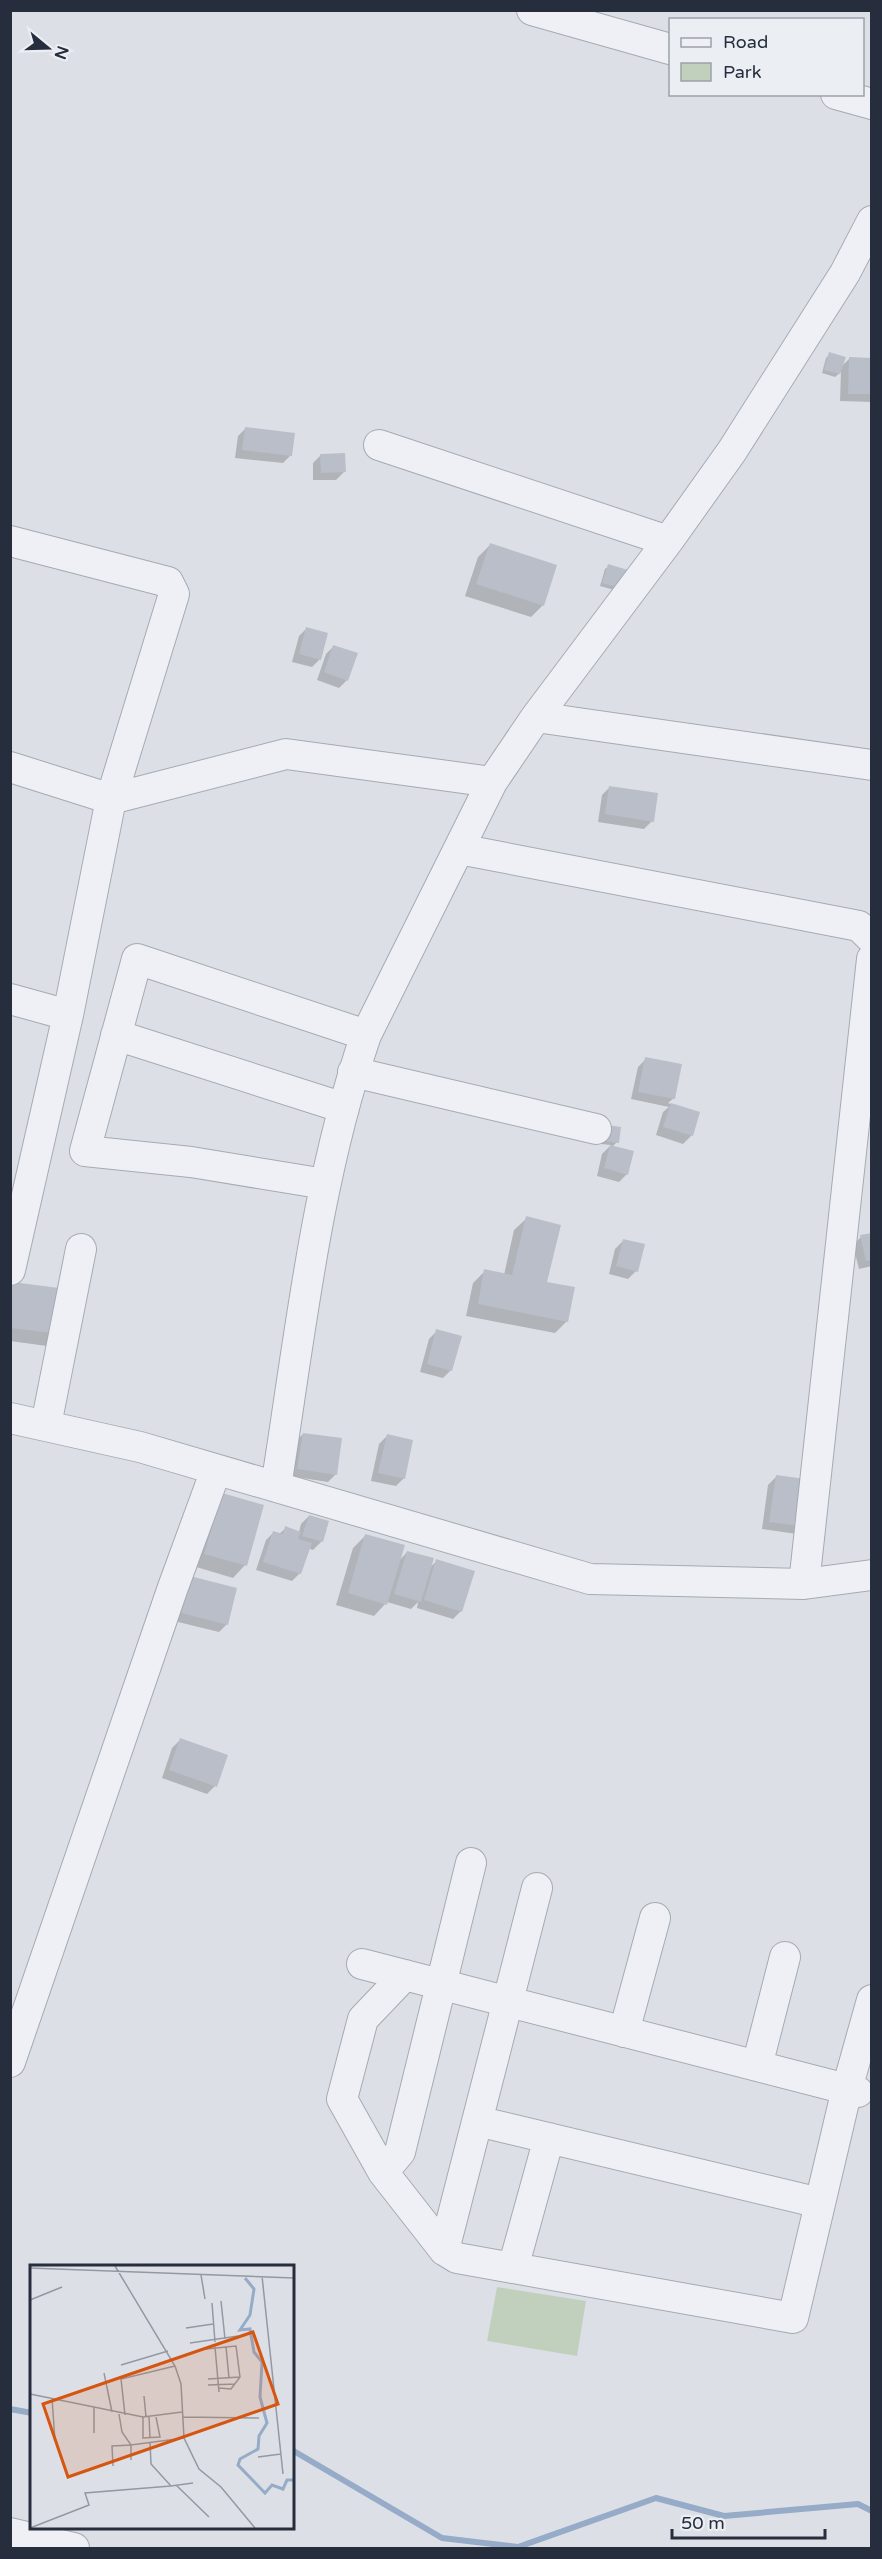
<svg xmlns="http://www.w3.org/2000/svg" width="882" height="2559" font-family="'Varela Round',sans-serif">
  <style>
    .green { fill: #c1d0bd }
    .shadow { fill: #0003 }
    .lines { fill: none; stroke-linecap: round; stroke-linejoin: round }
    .stream { stroke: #96abc7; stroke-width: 6 }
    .building { fill: #b9bec9 }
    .minor-casing { stroke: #a5aab3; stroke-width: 32 }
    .minor { stroke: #eff0f5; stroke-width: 30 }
    .inset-river { fill: none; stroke: #96abc7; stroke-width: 3 }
    .inset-road { fill: none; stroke: #9398a2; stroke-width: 1.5 }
    .view { fill: #d55511; fill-opacity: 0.15; stroke: #d55511; stroke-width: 3 }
    .inset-edge { fill: none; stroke: #262d3d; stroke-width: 3 }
  </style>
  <rect width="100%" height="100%" fill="#dce0e6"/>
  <!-- green -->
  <path class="green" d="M497 2287 586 2301 577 2356 487 2341Z"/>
  <!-- shadow -->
  <path class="shadow" d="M830 354 841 367 849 359H872V402L840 401 841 372 835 377 822 373 826 358Z
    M246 428 291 455 283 463 235 458 238 436Z
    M321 455 344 472 336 480H313V463Z
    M490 545 543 605 531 617 465 596 478 557Z
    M609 566 618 591 600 586 605 569Z
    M307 628 320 659 312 667 292 662 299 636Z
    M334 646 347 680 339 688 317 680 326 654Z
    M610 787 652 821 644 829 598 822 602 795Z
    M646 1059 674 1098 668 1103 698 1113 691 1136 683 1144 656 1135 663 1112 669 1107 631 1099 638 1067Z
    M603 1131 617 1142 612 1147 627 1174 619 1182 597 1176 602 1154 611 1145 601 1144Z
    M527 1218 545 1283 567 1321 555 1333 466 1316 473 1283 485 1271 504 1275 514 1230Z
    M872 1234V1266L859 1269 853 1245 861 1237Z
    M623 1241 636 1271 628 1279 609 1274 615 1249Z
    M13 1284 65 1290 47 1346 10 1341V1286Z
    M437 1331 451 1370 443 1378 420 1372 429 1339Z
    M303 1434 336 1474 328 1482 290 1476 295 1442Z
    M387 1436 404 1478 396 1486 371 1481 379 1444Z
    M776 1477 812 1481 797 1534 762 1529 768 1485Z
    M223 1495 245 1565 233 1578 193 1566Z
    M309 1516 327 1522 321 1542 313 1550 308 1548 300 1573 292 1581 256 1570 266 1540 274 1532 279 1534 286 1528 299 1532 301 1524Z
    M365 1536 399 1561 407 1552 429 1568 437 1561 461 1611 453 1619 417 1608 418 1602 411 1609 387 1602 374 1616 336 1605 353 1548Z
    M183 1586 227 1624 219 1632 174 1621Z
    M180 1740 215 1786 207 1794 162 1778 172 1748Z"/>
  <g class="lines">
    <!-- stream -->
    <path class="stream" d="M10 2409 32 2413
      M292 2450 442 2538 518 2547 656 2498 724 2516 858 2504 872 2511"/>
  </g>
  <!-- building -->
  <path class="building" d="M829 352 846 357 840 374 824 370Z
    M849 357 872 358V394H848Z
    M245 427 295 433 292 456 242 450Z
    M345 453 346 472 321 473 320 454Z
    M490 543 557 565 544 606 476 584Z
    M608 564 628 570 623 589 602 583Z
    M306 627 328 633 321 660 299 654Z
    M333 645 358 653 348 681 324 672Z
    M609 786 658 793 654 822 605 814Z
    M645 1057 682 1064 675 1099 638 1092Z
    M671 1103 700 1112 693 1136 663 1127Z
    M606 1125 621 1127 619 1143 604 1141Z
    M610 1145 634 1151 628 1175 604 1168Z
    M526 1216 561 1225 547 1282 575 1287 568 1322 478 1304 484 1269 512 1275Z
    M872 1233V1260L866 1261 860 1235Z
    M623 1239 645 1244 638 1272 616 1266Z
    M12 1282 67 1289 61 1334 10 1328Z
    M436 1329 462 1336 452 1371 427 1364Z
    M303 1433 342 1438 337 1475 297 1469Z
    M387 1434 413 1440 405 1479 378 1473Z
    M776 1475 813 1480 807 1527 769 1522Z
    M222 1493 264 1505 247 1566 204 1554Z
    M309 1515 329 1521 323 1542 302 1536Z
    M285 1526 301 1532 298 1539 312 1543 301 1574 263 1562 273 1531 283 1534Z
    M365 1534 405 1545 387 1605 348 1593Z
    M407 1551 434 1558 421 1602 394 1594Z
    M436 1559 475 1571 462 1612 424 1600Z
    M190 1576 237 1588 228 1625 181 1613Z
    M180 1738 228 1755 217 1787 169 1770Z"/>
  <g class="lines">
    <!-- minor casing -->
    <g class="minor-casing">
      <path id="minor" d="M532 10 670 49
        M836 94 872 104
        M379 445 668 541
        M10 541 168 582 174 594 111 799 10 767
        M536 717 872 765
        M459 849 859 926 872 939
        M10 999 68 1015
        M116 1035 344 1108
        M353 1072 596 1129
        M325 1184 191 1162 85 1151 137 959 366 1035
        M10 1270 68 1015 111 799 286 754 492 782
        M10 1418 140 1447 590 1579 804 1584 872 1575
        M46 1425 81 1249
        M276 1487C300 1336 316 1180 366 1035L492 782 536 717 668 541 732 451 845 273 872 221
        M804 1584 872 959
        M362 1964 858 2092
        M405 1975 363 2019 342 2099 383 2172 444 2250 457 2258 793 2318 847 2089 872 2000
        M624 2032 655 1918
        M10 2062 172 1590 216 1470
        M757 2066 785 1957
        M477 2121 820 2203
        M383 2172 400 2152 471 1863
        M444 2250 537 1888
        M513 2268 549 2138
        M10 2533 74 2548"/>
    </g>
    <!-- minor -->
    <use href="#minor" class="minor"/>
  </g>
  <!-- overview -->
  <g transform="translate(30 2265)">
    <rect width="264" height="264" fill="#dce0e6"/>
    <path class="inset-river" d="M215 13 224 24 220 50 210 65 220 64 224 87 232 97 230 132 237 158 229 171 228 184 210 194 208 200 235 228 242 220 253 224 257 215H264"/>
    <path class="inset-road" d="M85 1 145 101 151 119 154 173 169 204 191 222 225 263M0 3 264 13M171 10 175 34M232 11 253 209M0 35 32 22M191 36 195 74M182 38 185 77M156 63 183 59M160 78 208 71M185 82 189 127M196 82 199 113M176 84 206 81 210 112 201 124 189 123M91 100 138 86M74 108 82 147M178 114 210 112M178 120 205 119M0 129 113 152 152 147M114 131 116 152M22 133 25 176M64 142V168M89 149 92 167 101 180 154 173M95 150 91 114 145 101M113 152V173L130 172 126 152M119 152 120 173M153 152 229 153M120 177 121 199 141 221 163 218M228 192 251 189M83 201 82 181 101 180V195M146 220 179 252M0 263 59 240 55 228 141 221"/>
    <path class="view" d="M223 67 248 139 38 212 13 139Z"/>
    <rect width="264" height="264" class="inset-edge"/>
  </g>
  <!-- border -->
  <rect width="882" height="2559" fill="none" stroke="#262d3d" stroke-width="24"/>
  <!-- legend -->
  <rect x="669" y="18" width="195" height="78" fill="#ebeff4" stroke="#9ca1ab" stroke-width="1.5"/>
  <rect x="681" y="38" width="30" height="9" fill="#eff0f5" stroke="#9ca1ab" stroke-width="1.5"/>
  <text x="723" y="48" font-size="18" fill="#262d3d">Road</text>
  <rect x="681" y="63" width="30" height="18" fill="#c1d0bd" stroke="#9ca1ab" stroke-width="1.5"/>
  <text x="723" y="78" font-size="18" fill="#262d3d">Park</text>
  <!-- north arrow -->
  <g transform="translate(48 48) rotate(109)" stroke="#ebeff4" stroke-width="4.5" paint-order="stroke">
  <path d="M0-4.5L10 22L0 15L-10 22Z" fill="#262d3d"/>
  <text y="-9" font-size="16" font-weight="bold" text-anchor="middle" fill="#262d3d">N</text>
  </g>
  <!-- scale -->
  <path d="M672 2529v9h153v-9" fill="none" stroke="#262d3d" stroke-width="3"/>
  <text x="681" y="2529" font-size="18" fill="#262d3d" stroke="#ebeff4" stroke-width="4.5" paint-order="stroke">50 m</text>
</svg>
